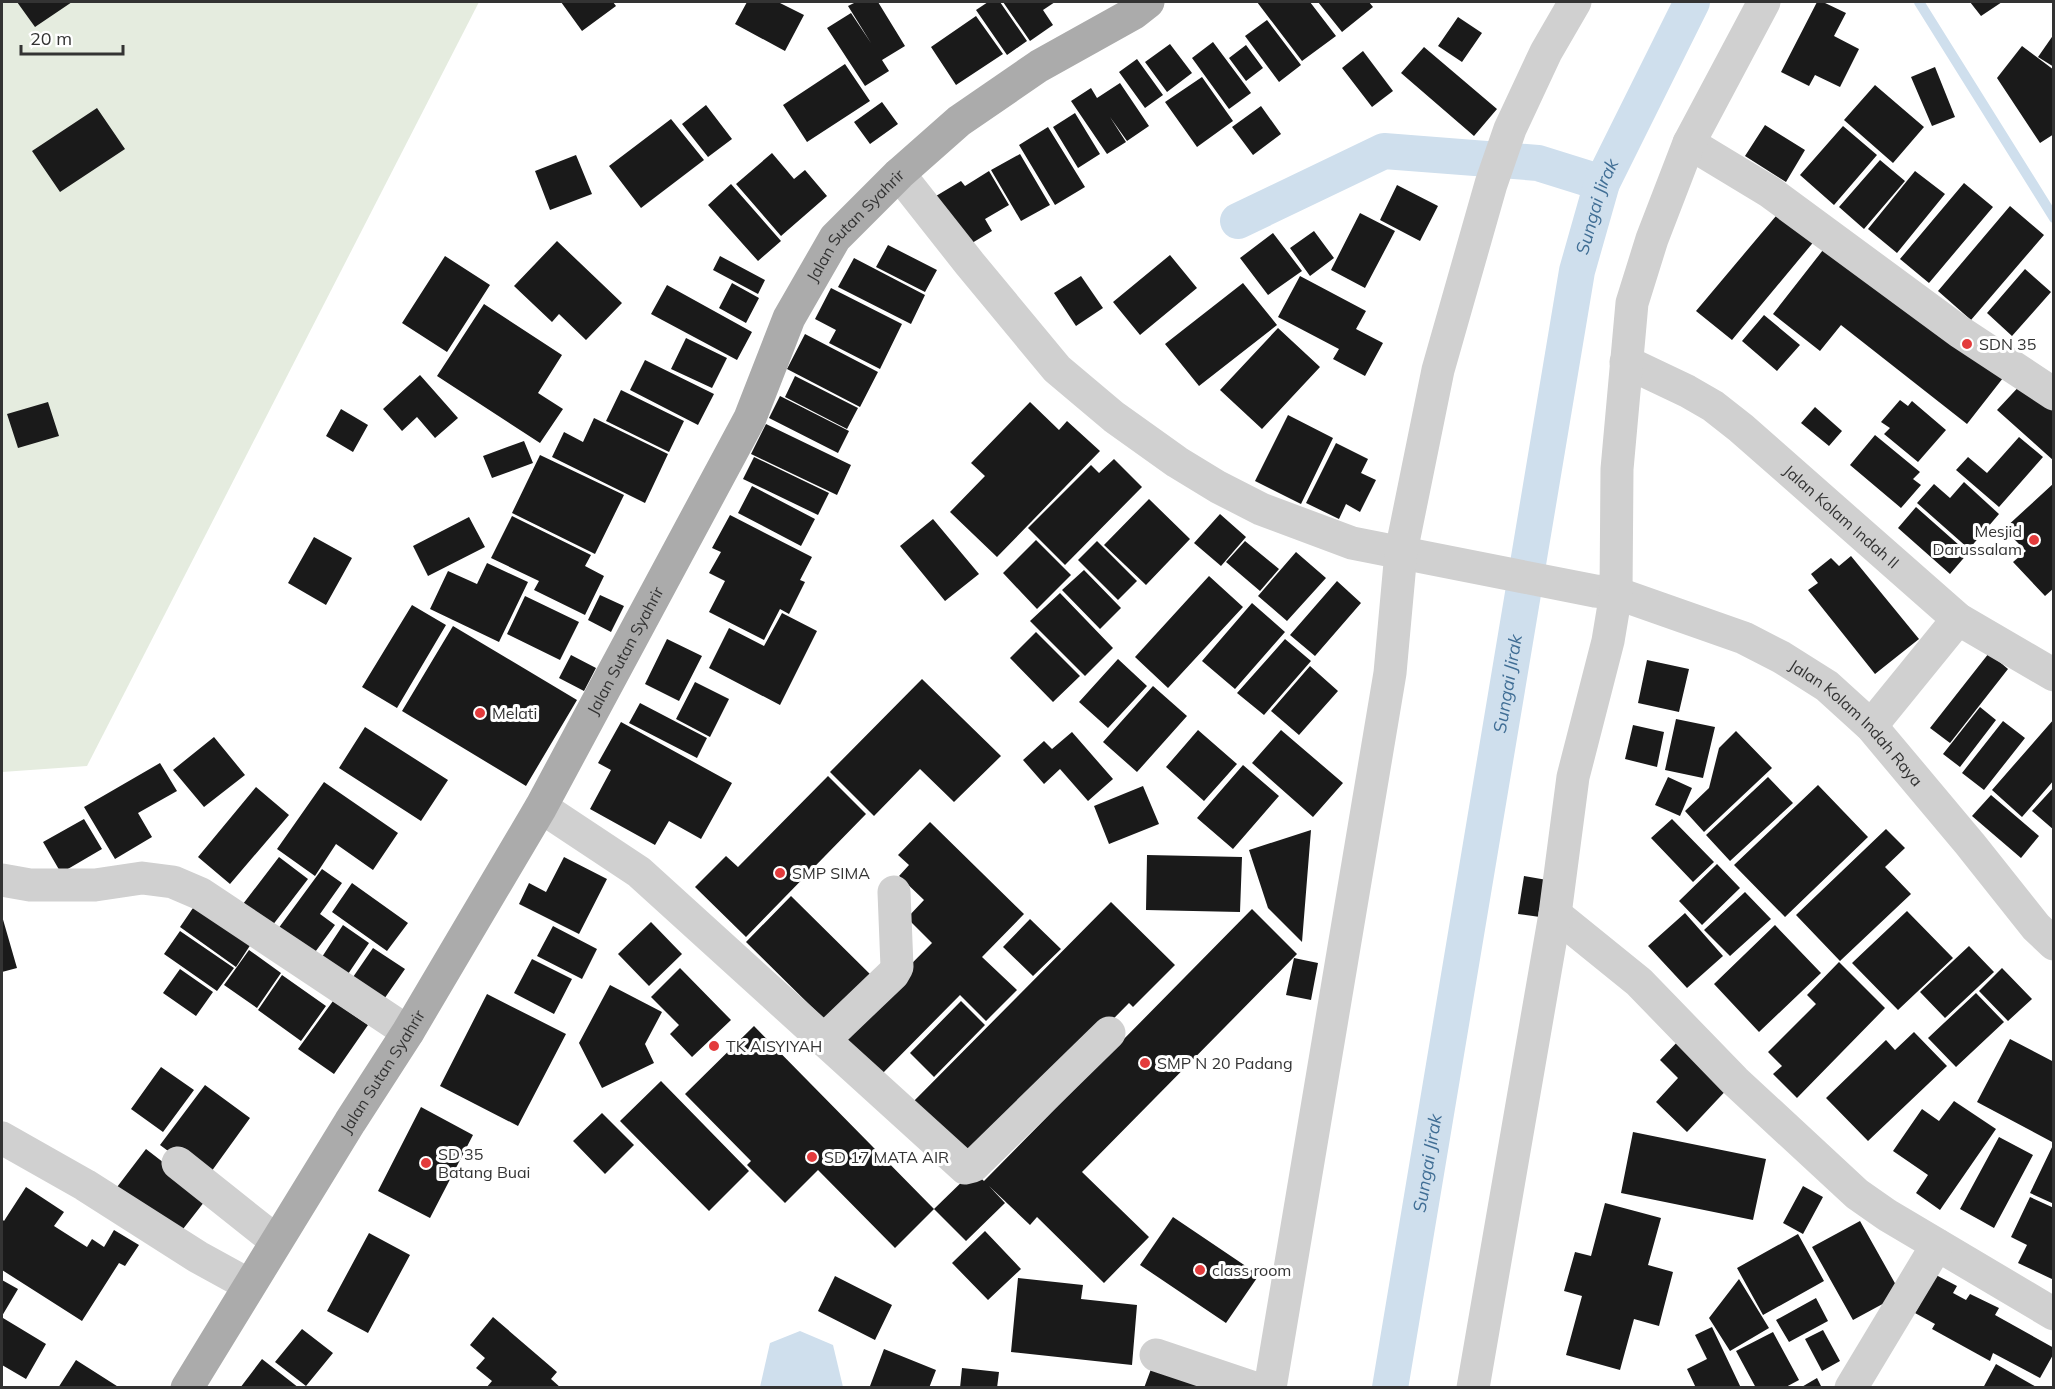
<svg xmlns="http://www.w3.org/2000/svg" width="2055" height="1389" font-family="Mulish,sans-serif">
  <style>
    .green { fill: #e5ecdf }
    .water { fill: #cfdfed }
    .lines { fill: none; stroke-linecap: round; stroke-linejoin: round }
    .stream { stroke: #cfdfed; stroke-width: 10 }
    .canal { stroke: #cfdfed; stroke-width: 36 }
    .building { fill: #1a1a1a }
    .minor { stroke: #d0d0d0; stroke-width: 33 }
    .major { stroke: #ababab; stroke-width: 33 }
    .poi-dot { fill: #e33b3c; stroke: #fff; stroke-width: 2 }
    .labels { text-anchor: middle; stroke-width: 6; stroke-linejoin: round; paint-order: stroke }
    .street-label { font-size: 16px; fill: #333; stroke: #fff }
    .poi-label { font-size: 16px; fill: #333; stroke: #fff; text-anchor: start }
    .water-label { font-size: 18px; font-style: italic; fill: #406e95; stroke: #fff }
  </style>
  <rect width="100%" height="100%" fill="#fff"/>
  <!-- green -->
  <path class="green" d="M2 2H479L87 766 2 772Z"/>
  <!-- water -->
  <path class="water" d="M800 1331 833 1345 843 1387H760L770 1343Z"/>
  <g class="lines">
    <!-- stream -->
    <path class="stream" d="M1919 2 2054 218"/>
    <!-- canal -->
    <g class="canal">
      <path d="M1238 221 1384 151 1538 163 1602 183"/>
      <path id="s1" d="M1390 1388 1577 271 1602 183 1692 2"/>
    </g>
  </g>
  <!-- building -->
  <path class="building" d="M17 2H72L35 27Z
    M561 2H613L616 6 582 31Z
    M747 2H778L804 15 785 51 735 24Z
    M856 2H878L905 46 882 60 889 71 865 86 827 28 851 13 871 43 848 6Z
    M988 2H1000L1027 41 1007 55 976 10Z
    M1003 2H1055L1043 10 1053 25 1030 41Z
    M1257 2H1310L1336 36 1302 61Z
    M1318 2H1369L1373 7 1342 32Z
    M1817 2H1823L1846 13 1834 36 1859 49 1840 87 1815 75 1809 86 1781 72Z
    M1970 2H2002L1981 16Z
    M976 16 1003 54 956 85 931 47Z
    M1458 17 1482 33 1462 62 1438 46Z
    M1267 20 1301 65 1279 82 1245 36Z
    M2054 34V67L2038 57Z
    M1213 42 1251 93 1229 109 1192 58Z
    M1170 44 1192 73 1167 92 1145 62Z
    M1246 45 1263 68 1246 81 1229 58Z
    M2022 46 2054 70V134L2040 143 1997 78Z
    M1424 47 1497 109 1474 136 1401 73Z
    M1363 51 1393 91 1372 107 1342 68Z
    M1137 59 1163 95 1145 108 1119 72Z
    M845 64 870 101 807 142 783 105Z
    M1935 67 1955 117 1932 126 1911 77Z
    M1202 77 1233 121 1197 147 1165 102Z
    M1120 83 1149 126 1127 141 1110 117 1126 142 1107 154 1071 101 1091 88 1097 98Z
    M1875 85 1924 127 1893 163 1844 120Z
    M882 102 898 124 870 144 854 122Z
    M706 105 732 139 708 157 682 124Z
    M1261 106 1281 134 1253 155 1232 127Z
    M97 108 125 149 60 192 32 151Z
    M1075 113 1100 154 1078 168 1053 127Z
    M671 119 704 160 641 208 609 166Z
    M1765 125 1805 150 1786 182 1745 156Z
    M1843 126 1877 155 1834 205 1800 175Z
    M1048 127 1085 187 1055 205 1019 145Z
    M772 153 794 179 805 170 827 196 781 236 736 184Z
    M1020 154 1050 205 1021 221 991 170Z
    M576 155 592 194 550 210 535 171Z
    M1880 160 1905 181 1864 229 1839 207Z
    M989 171 1009 205 985 219 992 231 967 246 936 196 961 181 965 186Z
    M1915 171 1945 194 1897 253 1868 229Z
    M1964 183 1993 207 1929 283 1900 259Z
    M731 184 781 241 758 261 708 205Z
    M1397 185 1438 206 1420 241 1380 220Z
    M2010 206 2044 235 1971 320 1938 291Z
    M1781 210 1816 239 1732 340 1696 311Z
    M1360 213 1395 231 1365 288 1331 270Z
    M1314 231 1334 258 1310 276 1290 248Z
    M1273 233 1302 271 1268 295 1240 258Z
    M557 241 622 303 586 340 559 314 552 322 514 286Z
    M1830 241 2003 378 1967 424 1841 325 1820 351 1773 314Z
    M888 245 937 270 925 292 876 267Z
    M1170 255 1197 288 1140 335 1113 302Z
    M445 256 490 285 447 352 402 323Z
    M720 256 765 280 758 294 713 270Z
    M854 258 925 295 911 324 838 287Z
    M2025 269 2051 292 2012 336 1987 313Z
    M1081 276 1103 308 1076 326 1054 293Z
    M1300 276 1366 311 1356 329 1383 343 1365 376 1333 359 1339 349 1278 317Z
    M732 283 759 298 746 323 719 308Z
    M1243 283 1277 325 1199 386 1165 344Z
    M667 285 752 332 737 360 651 314Z
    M831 288 902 324 880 369 829 343 836 330 815 319Z
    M484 304 562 355 538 393 563 409 540 443 437 376Z
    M1764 315 1800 345 1777 371 1742 341Z
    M1278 328 1320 367 1262 429 1220 390Z
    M805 334 878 372 860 407 787 369Z
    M686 338 727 358 712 388 671 369Z
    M645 360 714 394 698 425 630 390Z
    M420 375 458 418 435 438 417 417 402 431 383 409Z
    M795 376 858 408 847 429 785 397Z
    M2025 380 2054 406V461L1997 410Z
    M621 390 684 421 669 452 606 421Z
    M780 396 849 431 838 453 769 418Z
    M1900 400 1908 406 1912 401 1946 430 1918 462 1884 434 1890 428 1881 422Z
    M48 402 59 436 18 448 7 414Z
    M1030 402 1059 430 1067 421 1100 451 997 557 950 512 985 476 971 463Z
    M1815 407 1842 431 1829 446 1801 423Z
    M341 409 368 425 353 452 326 436Z
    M1288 415 1333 438 1301 504 1255 481Z
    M594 418 668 454 645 503 552 457 564 432 583 442Z
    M766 424 851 465 837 495 751 454Z
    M1875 435 1920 472 1913 479 1921 485 1901 508 1850 465Z
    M2019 437 2043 457 1999 507 1956 470 1968 457 1987 473Z
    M524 441 533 463 492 478 483 456Z
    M1336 443 1368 459 1361 473 1376 480 1360 512 1346 504 1339 519 1306 503Z
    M540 455 624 495 595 554 512 513Z
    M754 457 829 493 818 515 743 479Z
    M1114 459 1142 487 1065 565 1028 528 1091 465 1099 473Z
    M1964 482 1999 514 1969 549 1917 503 1934 484 1950 498Z
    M2054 483V588L2045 596 2013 562 2026 551 2004 529Z
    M752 486 815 519 801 546 738 513Z
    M1149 499 1190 539 1146 585 1104 545Z
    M1916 507 1968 553 1950 574 1898 528Z
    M1220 514 1246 537 1221 566 1194 543Z
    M730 515 812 557 800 580 805 582 789 614 780 609 764 640 709 612 725 581 709 573 721 552 712 548Z
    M512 516 591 555 585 566 604 576 585 615 534 590 539 581 491 558Z
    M469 517 485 547 428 576 413 546Z
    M933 519 979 574 945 601 900 546Z
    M314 537 352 558 326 605 288 583Z
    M1036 540 1071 575 1037 609 1003 573Z
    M1097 541 1137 581 1118 600 1078 560Z
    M1245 541 1279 569 1260 591 1226 562Z
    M1296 552 1326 578 1287 621 1258 596Z
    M1851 556 1919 639 1875 674 1808 590 1818 583 1811 574 1831 558 1839 566Z
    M487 563 528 582 499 642 430 609 448 571 477 584Z
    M1084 570 1121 608 1100 629 1062 590Z
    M1209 576 1243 607 1168 688 1135 657Z
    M1337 581 1361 603 1315 656 1290 635Z
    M1060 593 1113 648 1085 676 1030 621Z
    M600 595 624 606 611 632 588 620Z
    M525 596 579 622 560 660 507 634Z
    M1252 603 1285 632 1235 689 1202 661Z
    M412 605 446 625 397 708 362 687Z
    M782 613 817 631 780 705 709 668 729 628 764 646Z
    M453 626 577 700 526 786 402 711Z
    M1036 632 1080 676 1053 702 1010 658Z
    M667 639 702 656 679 701 645 684Z
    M1285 639 1311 661 1264 715 1237 693Z
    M1989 653 2008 669 1950 743 1930 728Z
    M571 655 596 668 584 691 559 678Z
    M1118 659 1147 686 1108 728 1079 702Z
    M1647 660 1689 669 1679 712 1638 703Z
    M1310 666 1338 691 1299 735 1271 711Z
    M922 679 1001 756 954 802 920 769 874 816 830 772Z
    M695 682 729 699 710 737 676 719Z
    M1153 686 1187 716 1137 772 1103 742Z
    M640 703 707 738 697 758 629 723Z
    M1980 707 1996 720 1960 767 1943 754Z
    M1676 719 1715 727 1703 778 1665 770Z
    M2054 719V780L2022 817 1992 790Z
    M2003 721 2025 738 1984 790 1962 773Z
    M621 722 732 783 701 839 669 821 655 845 590 809 611 770 598 763Z
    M1633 725 1664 732 1657 767 1625 759Z
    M365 727 448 780 421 821 339 768Z
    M1198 730 1237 764 1204 801 1166 767Z
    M1281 730 1343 783 1313 817 1252 763Z
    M1736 731 1772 768 1704 832 1685 811 1709 788 1719 748Z
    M1072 732 1113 779 1088 801 1060 769 1044 784 1023 760 1044 741 1052 749Z
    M214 737 245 775 204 807 173 770Z
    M160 763 177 791 138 813 152 837 115 859 84 807Z
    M1243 765 1279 796 1233 849 1197 818Z
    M828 776 866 814 746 937 695 887 726 856 738 867Z
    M1668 777 1692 788 1680 816 1655 805Z
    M1768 777 1793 803 1730 861 1706 835Z
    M324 782 398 833 373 870 336 844 315 876 277 849Z
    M1818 785 1868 837 1785 917 1734 865Z
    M1143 786 1159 824 1109 844 1094 806Z
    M256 787 289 815 230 884 198 857Z
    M2054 787V830L2032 811Z
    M1991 795 2039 836 2021 858 1972 816Z
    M84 819 102 849 61 873 43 842Z
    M1672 819 1714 862 1693 882 1651 838Z
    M930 822 1024 914 982 957 1017 990 986 1021 960 995 878 1078 838 1038 932 943 907 918 924 900 899 876 909 865 898 855Z
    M1886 829 1905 848 1885 867 1911 894 1840 961 1796 915Z
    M1311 830 1302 942 1268 908 1249 850Z
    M1147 855 1242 857 1240 912 1146 910Z
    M279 857 308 879 272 926 243 904Z
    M564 857 607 879 579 934 519 904 529 883 546 892Z
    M1717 864 1740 888 1702 925 1679 901Z
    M322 869 342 883 320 914 335 925 310 959 275 933Z
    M1524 876 1547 880 1540 917 1518 914Z
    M352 883 408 923 387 951 332 912Z
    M1745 892 1771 919 1730 956 1704 930Z
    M791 896 876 980 831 1026 746 942Z
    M1111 902 1175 965 1133 1007 1129 1003 970 1164 910 1105Z
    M195 905 251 944 236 967 180 927Z
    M1252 909 1297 954 1082 1172 1149 1237 1104 1283 1037 1217 1030 1225 989 1186 1005 1203 966 1241 934 1209 973 1171 984 1181Z
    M1907 911 1953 958 1898 1010 1852 963Z
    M1685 913 1723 956 1687 988 1648 946Z
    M2 916 17 968 2 972Z
    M1030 919 1061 949 1033 976 1003 947Z
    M651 922 682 954 649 986 618 954Z
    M343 925 369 943 346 977 320 960Z
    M1775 925 1821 973 1759 1032 1714 984Z
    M553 926 597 949 582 979 537 956Z
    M180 931 234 968 217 991 164 954Z
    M1969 946 1994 972 1945 1018 1920 992Z
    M373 948 405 969 382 1002 351 980Z
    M249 950 281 973 257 1008 224 985Z
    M1294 958 1318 963 1311 1000 1286 995Z
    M532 959 572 979 554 1014 514 993Z
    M1839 962 1885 1008 1797 1098 1773 1074 1782 1066 1768 1052 1816 1004 1807 995Z
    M680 968 731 1020 692 1057 670 1034 679 1025 651 997Z
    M2002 968 2032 999 2008 1021 1979 991Z
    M180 969 213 992 196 1016 163 993Z
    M282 975 326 1006 301 1041 258 1010Z
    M610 985 662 1012 645 1044 654 1063 602 1088 579 1043Z
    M1976 993 2004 1022 1956 1067 1928 1038Z
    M487 994 566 1034 518 1126 440 1086Z
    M333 1001 368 1025 334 1074 298 1049Z
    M961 1001 985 1025 934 1077 910 1053Z
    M754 1026 934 1209 895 1248 818 1170 785 1203 747 1165 751 1161 685 1094Z
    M1914 1032 1947 1066 1868 1141 1826 1098 1886 1040 1895 1050Z
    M1682 1037 1732 1084 1687 1132 1656 1102 1678 1078 1660 1060Z
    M2010 1039 2054 1062V1143L1977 1102Z
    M161 1067 194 1090 163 1132 131 1109Z
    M661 1081 749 1171 709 1211 620 1121Z
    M205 1085 250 1118 206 1179 160 1145Z
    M1954 1101 1996 1129 1940 1210 1916 1193 1928 1175 1893 1151 1922 1109 1939 1121Z
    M421 1107 473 1135 430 1218 378 1191Z
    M602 1113 634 1145 605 1174 573 1141Z
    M1633 1132 1766 1159 1753 1220 1621 1193Z
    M1999 1137 2033 1155 1994 1228 1960 1209Z
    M2054 1143V1204L2030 1193Z
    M146 1149 208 1197 176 1238 114 1191Z
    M1803 1186 1823 1197 1803 1234 1783 1223Z
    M26 1187 64 1212 54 1226 87 1247 92 1239 104 1247 114 1230 139 1245 125 1266 119 1263 82 1321 2 1270V1219L4 1221Z
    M2030 1197 2054 1208V1280L2018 1263 2027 1245 2011 1237Z
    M1605 1203 1661 1218 1648 1265 1673 1272 1659 1326 1634 1319 1620 1370 1566 1355 1582 1296 1564 1291 1575 1252 1591 1256Z
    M1173 1217 1259 1275 1226 1323 1140 1265Z
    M1860 1221 1901 1294 1853 1320 1812 1247Z
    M985 1231 1021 1269 988 1300 952 1263Z
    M369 1233 410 1255 368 1333 327 1311Z
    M1798 1234 1824 1281 1763 1315 1737 1268Z
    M1936 1275 1957 1286 1953 1293 1966 1300 1970 1294 1999 1308 1995 1315 2054 1348V1353L2040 1378 1993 1353 1990 1361 1932 1329 1935 1324 1915 1313Z
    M835 1276 892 1305 875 1340 818 1311Z
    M1018 1278 1083 1285 1081 1299 1137 1305 1132 1365 1011 1352Z
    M1739 1279 1769 1328 1730 1351 1709 1318Z
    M2 1280 18 1289 2 1316Z
    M1816 1298 1828 1321 1789 1342 1776 1320Z
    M493 1317 557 1372 551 1379 561 1388H486L492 1381 476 1368 485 1358 470 1345Z
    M3 1318 46 1344 26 1379 2 1365Z
    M1712 1327 1741 1388H1696L1687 1369 1707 1359 1695 1335Z
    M302 1329 333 1353 306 1386 275 1362Z
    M1823 1330 1840 1361 1822 1371 1805 1339Z
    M1773 1332 1799 1380 1784 1388H1756L1736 1351Z
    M884 1349 936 1370 929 1388 870 1386Z
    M262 1359 299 1388H240Z
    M76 1360 120 1388H58Z
    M1154 1361 1226 1388H1144Z
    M1996 1364 2038 1388H1983Z
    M962 1368 999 1372 997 1388H960Z
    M1817 1378 1822 1388H1800Z"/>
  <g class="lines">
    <!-- minor -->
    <g class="minor">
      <path d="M1689 143 1770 192 1960 332 2054 394"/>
      <path id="s2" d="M899 174 970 264 1057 369 1114 417 1177 462 1218 487 1261 509 1352 543 1595 591 1616 593 1744 638 1781 657 1827 686 1871 726 1970 844 2036 927 2054 944"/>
      <path id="s3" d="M1626 362 1687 391 1713 406 1741 428 1958 619 2054 675"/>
      <path d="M1871 726 1958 619"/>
      <path d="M541 807 639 872 965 1168 973 1166 1109 1033"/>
      <path d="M2 880 30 885H95L142 878 173 882 201 894 408 1032"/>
      <path d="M1555 914 1639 982 1735 1081 1857 1194 1887 1215 2054 1314"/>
      <path d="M824 1040 893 974 897 967 894 892"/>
      <path d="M2 1138 85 1185 198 1257 249 1285"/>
      <path d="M178 1163 276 1241"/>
      <path d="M1156 1355 1254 1388"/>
      <path d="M1270 1388 1390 673 1401 552 1438 370 1491 184 1510 129 1546 52 1575 2"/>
      <path d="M1473 1388 1555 914 1573 777 1608 641 1616 593 1617 469 1632 303 1652 239 1689 143 1764 2"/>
      <path d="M1851 1388 1937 1245"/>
    </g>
    <!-- major -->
    <path class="major" id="s4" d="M187 1388 350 1122 408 1032 541 807 750 418 789 318 835 238 899 174 959 121 1039 66 1134 13 1148 2"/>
  </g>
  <!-- markers -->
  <g class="poi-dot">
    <circle cx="1967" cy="344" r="6"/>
    <circle cx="2034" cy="540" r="6"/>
    <circle cx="480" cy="713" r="6"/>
    <circle cx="780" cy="873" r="6"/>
    <circle cx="714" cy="1046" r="6"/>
    <circle cx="1145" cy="1063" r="6"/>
    <circle cx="812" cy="1157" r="6"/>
    <circle cx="426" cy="1163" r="6"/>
    <circle cx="1200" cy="1270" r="6"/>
  </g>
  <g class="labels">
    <!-- street labels -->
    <g class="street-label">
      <text dy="6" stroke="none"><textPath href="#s4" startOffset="1344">Jalan Sutan Syahrir</textPath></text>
      <text dy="6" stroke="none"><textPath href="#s3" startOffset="267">Jalan Kolam Indah II</textPath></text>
      <text dy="6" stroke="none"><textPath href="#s4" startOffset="858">Jalan Sutan Syahrir</textPath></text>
      <text dy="6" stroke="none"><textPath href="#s2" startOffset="1143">Jalan Kolam Indah Raya</textPath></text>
      <text dy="6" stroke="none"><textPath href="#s4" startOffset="372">Jalan Sutan Syahrir</textPath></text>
    </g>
    <!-- poi labels -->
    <g class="poi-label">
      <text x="1979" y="350">SDN 35</text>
      <text x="2022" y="537" text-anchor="end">Mesjid<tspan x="2022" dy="18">Darussalam</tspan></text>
      <text x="492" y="719">Melati</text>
      <text x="792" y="879">SMP SIMA</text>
      <text x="726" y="1052">TK AISYIYAH</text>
      <text x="1157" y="1069">SMP N 20 Padang</text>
      <text x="438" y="1160">SD 35<tspan x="438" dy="18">Batang Buai</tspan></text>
      <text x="824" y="1163">SD 17 MATA AIR</text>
      <text x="1212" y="1276">class room</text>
    </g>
    <!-- water labels -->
    <g class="water-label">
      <text dy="6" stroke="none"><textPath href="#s1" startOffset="1200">Sungai Jirak</textPath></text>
      <text dy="6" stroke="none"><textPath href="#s1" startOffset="714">Sungai Jirak</textPath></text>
      <text dy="6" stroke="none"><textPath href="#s1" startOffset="228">Sungai Jirak</textPath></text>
    </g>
  </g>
  <!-- border -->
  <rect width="2055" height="1389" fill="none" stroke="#333333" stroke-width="6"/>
  <!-- scale -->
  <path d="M21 45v9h102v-9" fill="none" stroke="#333333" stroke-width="3"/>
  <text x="30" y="45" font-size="18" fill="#333333" stroke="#ffffff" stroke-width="4.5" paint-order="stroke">20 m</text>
</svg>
